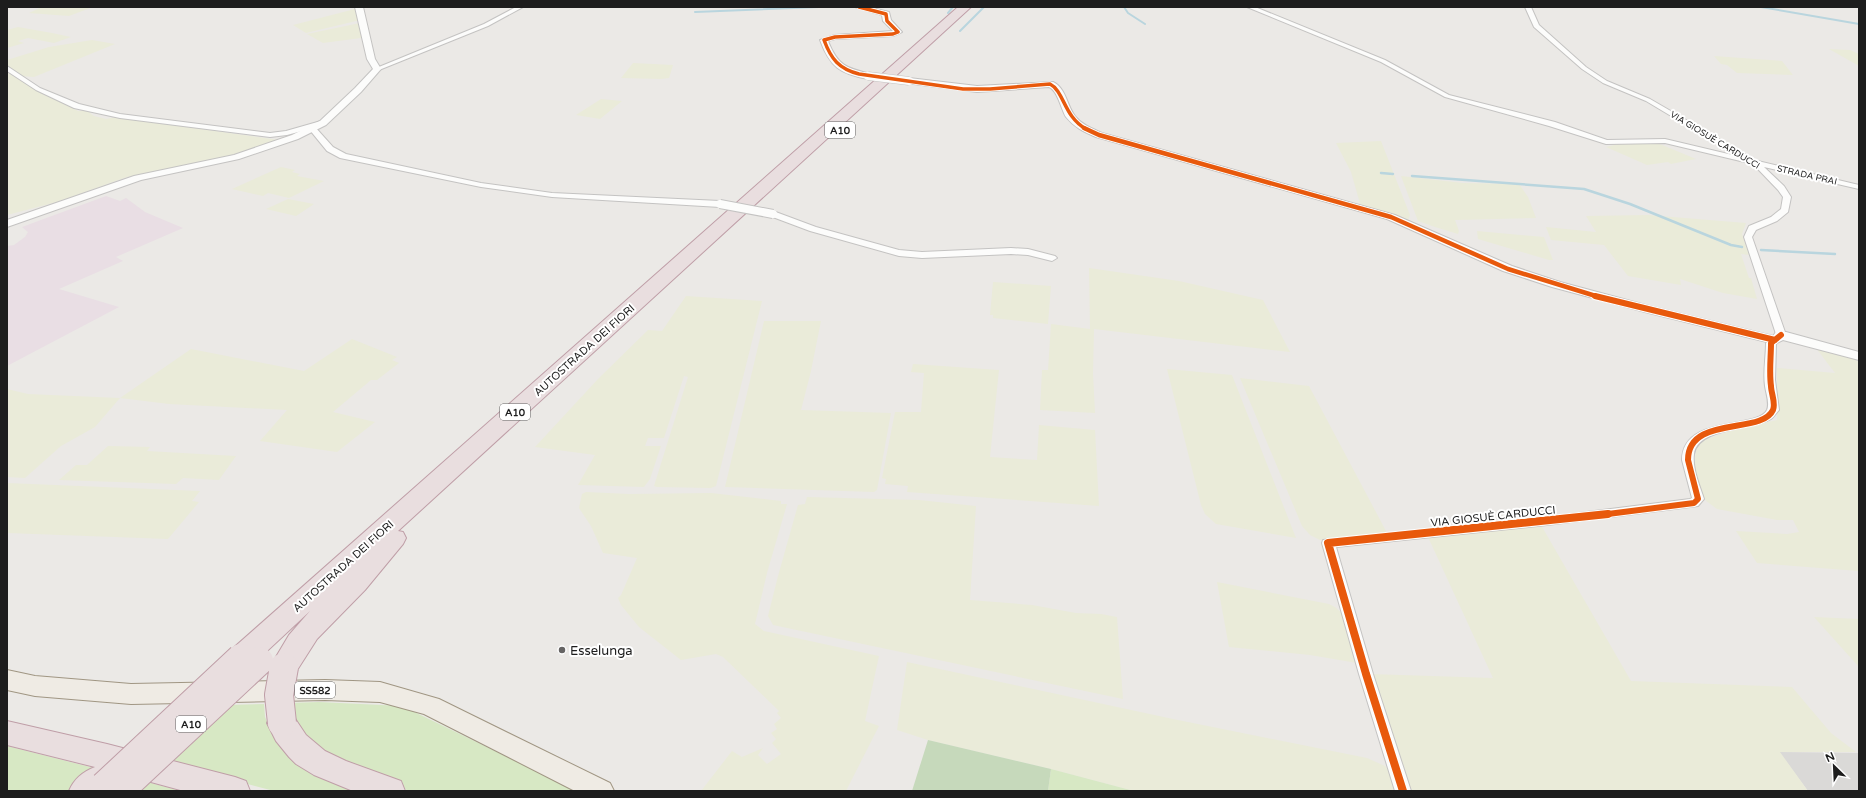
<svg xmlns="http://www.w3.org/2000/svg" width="1866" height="798" font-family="'Varela Round',sans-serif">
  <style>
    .residential { fill: #dad9d7 }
    .industrial { fill: #e9dee4 }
    .farmland { fill: #eaebd9 }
    .grass { fill: #d7e8c4 }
    .forest { fill: #c6d9bb }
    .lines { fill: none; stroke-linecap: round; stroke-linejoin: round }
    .stream-far1 { stroke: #b9d5de; stroke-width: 2 }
    .stream { stroke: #b9d5de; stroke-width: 2.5 }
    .minor-casing { stroke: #c4c3c2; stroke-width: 2 }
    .tertiary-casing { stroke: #c4c3c2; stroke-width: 2 }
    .primary-casing { stroke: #a09683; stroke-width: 2 }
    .motorway-casing { stroke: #bf9ea7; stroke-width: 2 }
    .minor { fill: #fcfcfb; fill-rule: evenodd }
    .tertiary { fill: #fcfcfb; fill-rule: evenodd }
    .primary { fill: #efebe4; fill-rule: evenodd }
    .motorway { fill: #e9dedf; fill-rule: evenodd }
    .minor-bridge-casing { stroke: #c4c3c2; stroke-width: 10; stroke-linecap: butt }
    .tertiary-bridge-casing { stroke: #c4c3c2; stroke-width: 9; stroke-linecap: butt }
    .motorway-bridge-casing { stroke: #bf9ea7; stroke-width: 30; stroke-linecap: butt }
    .minor-bridge { stroke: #fcfcfb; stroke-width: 8 }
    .tertiary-bridge { stroke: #fcfcfb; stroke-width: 8 }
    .motorway-bridge { stroke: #e9dedf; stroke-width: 28 }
    .cycleway-far3-casing { stroke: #fff; stroke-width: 5 }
    .cycleway-far2-casing { stroke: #fff; stroke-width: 6 }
    .cycleway-far1-casing { stroke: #fff; stroke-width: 8 }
    .cycleway-casing { stroke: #fff; stroke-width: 10 }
    .cycleway-far3 { stroke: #e8590c; stroke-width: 3.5 }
    .cycleway-far2 { stroke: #e8590c; stroke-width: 4.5 }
    .cycleway-far1 { stroke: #e8590c; stroke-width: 6 }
    .cycleway { stroke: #e8590c; stroke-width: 8 }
    .poi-dot { fill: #656463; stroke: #fff; stroke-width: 1.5 }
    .labels { text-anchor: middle; stroke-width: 4; stroke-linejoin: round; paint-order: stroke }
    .far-street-label { font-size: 9px; fill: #1d1d1d; stroke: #fff }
    .shield { fill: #fff; stroke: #616161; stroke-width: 1 }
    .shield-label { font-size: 10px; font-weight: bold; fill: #1d1d1d }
    .street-label { font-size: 11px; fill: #1d1d1d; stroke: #fff }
    .near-poi-label { font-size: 13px; fill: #1d1d1d; stroke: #fff; text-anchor: start }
  </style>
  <rect width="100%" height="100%" fill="#ebe9e6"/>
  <!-- residential -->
  <path class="residential" d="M1779 752 1859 753V791H1808Z"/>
  <!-- industrial -->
  <path class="industrial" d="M106 196 120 201 126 198 145 212 183 228 116 257 123 261 59 289 119 307 7 366V246L14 245 25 237 28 232 22 227Z"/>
  <!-- farmland -->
  <path class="farmland" d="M42 7H93L69 16 29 13Z
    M355 9 359 15V21H356L306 33 293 25Z
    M360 23 361 38 323 43 307 34Z
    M18 27 52 33 71 37 54 43 28 38 18 41 24 43 7 48V30Z
    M92 40 115 44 34 77 21 76 7 65V60L49 47Z
    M1829 49 1850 50 1859 54V66Z
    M1714 56 1782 61 1793 75 1737 73 1727 65 1721 64Z
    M633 63 673 65 669 78 661 79 621 78Z
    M7 72 78 111 88 110 91 114 94 116 106 119 116 117 279 140 216 160 127 177 57 202 7 215Z
    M601 99 622 101 600 119 576 115Z
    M1381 141 1410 215 1408 221 1361 207 1351 172 1336 143Z
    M1655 142 1696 159 1671 164 1668 162 1647 165 1606 147 1618 144Z
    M281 167 295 170 292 172 300 174 297 176 324 181 289 198 268 193 263 196 232 189Z
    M1401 176 1463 183 1519 184 1528 197 1536 218 1455 220 1459 231 1458 234 1435 227 1418 221Z
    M288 199 314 204 296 216 266 209Z
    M1648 215 1746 223 1742 234 1749 255 1741 254 1749 278H1751L1757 299 1723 293 1680 279 1681 285 1628 276 1604 245 1551 240 1546 227 1596 232 1586 216Z
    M1477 231 1544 237 1553 260H1549L1478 239Z
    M1089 268 1179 281 1263 300 1290 352 1094 329 1093 374 1095 413 1040 410 1042 370H1048L1051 324 1090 329Z
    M993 282 1051 286 1048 324 993 318V315H990Z
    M686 296 762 301 716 486 711 488 657 487 654 486 688 377 684 376 664 438H648L645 446H661L650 479 644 487 578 485 595 455 535 447 598 379 648 330 662 331Z
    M764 321H821L811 371 801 410 891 413 877 490 874 492 725 487Z
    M352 339 397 357 392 360 399 363 377 380H371L333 412 375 422 337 452 260 441 287 410 169 404 120 398 95 427 61 446 25 478 7 477V389L28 394 120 398 191 349 304 371Z
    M1816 348 1848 356 1859 362V571L1757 563 1736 531 1787 534 1799 532 1793 520H1777L1717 509 1705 500 1695 472 1694 462 1696 452 1698 445 1704 440 1733 430 1777 420V368L1835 373Z
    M913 364 999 370 990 457 1037 460 1039 425 1095 430 1099 506 907 492 908 486 885 484 886 479 882 478 895 412H921L924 373 911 372Z
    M1167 369 1232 375 1296 538 1216 524 1205 514 1201 505Z
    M1240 378 1309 386 1386 531 1384 534 1320 540 1310 535 1302 526Z
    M108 446 150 447 147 451 236 456 219 480 183 478 176 484 59 480 76 465H87Z
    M7 483 200 491 192 501 199 502 168 539 7 533Z
    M586 492 629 494 711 493 781 501V504H787L767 573 755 624 764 631 879 656 865 721 879 726 846 791H701L732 751 742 757 763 748 758 755 767 764 781 754 772 743 776 739 771 733 777 729 774 724 781 718 777 713 779 711 723 657 716 654 681 660 639 627 621 605 618 598 621 595 637 558 603 553 591 526 579 508 582 494Z
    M807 497 919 500 976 506 970 600 1032 605 1076 613 1101 614 1117 617 1123 699 773 625 768 616 778 576 798 505 805 504Z
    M1541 525 1631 681 1792 687 1831 733 1856 752H1780L1808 791H1409L1370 674 1493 678 1428 537Z
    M1217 582 1329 604 1335 607 1342 613 1357 663 1310 655 1229 647Z
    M1814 617 1859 619V667Z
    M907 662 1173 719 1367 758 1385 766 1390 772 1396 791H1134L1051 769 928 740 897 730Z"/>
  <!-- grass -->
  <path class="grass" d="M319 702 402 706 578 791H409L326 755 302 736 288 703Z
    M264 704 265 717 271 730 370 791H274L168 763 227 705Z
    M7 746 98 769 74 791H7Z
    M1051 769 1134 791H1048Z
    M147 782 181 791H138Z"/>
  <!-- forest -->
  <path class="forest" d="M928 740 1051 769 1048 791H912Z"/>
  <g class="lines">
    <!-- stream-far1 -->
    <path class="stream-far1" d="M1124 7 1128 13 1145 24
      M1675 7H1698
      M1761 7 1859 24
      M695 12 819 7
      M948 13 953 7
      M960 31 984 7"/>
    <!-- stream -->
    <path class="stream" d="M1381 173 1393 174
      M1412 176 1584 189 1630 204 1731 245 1742 247
      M1761 250 1835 254"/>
    <!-- minor casing -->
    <g class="minor-casing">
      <path id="minor" d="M516 7H523L488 26 379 70 374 69 484 24Z
        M1247 7H1255L1385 60 1449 95 1555 122 1607 140 1665 139 1859 185V189L1764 167 1784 186 1791 197 1788 212 1777 221 1756 230 1752 237 1786 335 1781 338 1777 337 1744 237 1749 226 1771 217 1781 209 1783 197 1778 190 1753 164 1665 143 1606 144 1549 126 1445 97 1381 62Z
        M1525 7H1531L1539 25 1586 67 1607 81 1650 99 1745 154 1741 156H1738L1646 101 1603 83 1582 69 1534 27Z
        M7 66 40 88 79 104 120 114 270 133 286 131 321 121 325 123 315 127 333 147 346 154 481 183 552 193 720 201 724 204 720 207 552 197 481 187 340 158 327 151 309 129 287 135 270 137 120 118 74 108 36 90 7 71Z
        M773 211 816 227 899 250 922 252 1011 248 1028 249 1055 256 1057 258 1052 261 1028 255 1011 254 922 258 899 256 810 231 770 216V212Z
        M1775 337 1780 340 1776 344 1775 380 1779 410C1776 413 1774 417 1771 419 1751 431 1698 427 1694 454 1692 469 1700 486 1704 499L1698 506 1547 525 1336 547 1373 674 1411 791H1395L1359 674 1322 543 1323 540 1547 517 1690 499 1692 498 1682 460C1683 414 1757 430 1767 410 1770 403 1766 393 1765 386 1763 372 1766 357 1766 343Z"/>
    </g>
    <!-- tertiary casing -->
    <g class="tertiary-casing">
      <path id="tertiary" d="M355 7H363L375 59 381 69 361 92 326 125 298 139 239 159 141 180 7 227V220L134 176 234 155 292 135 320 121 355 88 373 69 367 59Z
        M855 7H868L889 12 891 20 902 32 893 36 835 39 828 41C838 66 846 68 871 74L872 76 868 79C840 74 830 67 820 40L835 35 893 31 883 21 882 15Z
        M909 78 977 86 1053 82C1066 88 1067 106 1075 116 1082 125 1093 129 1102 133L1395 215 1512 266 1560 282 1653 307 1773 336 1776 332H1786L1859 352V360L1783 340 1775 344 1645 312 1552 287 1503 271 1387 219 1096 137C1084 132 1074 127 1066 117 1061 109 1058 91 1049 87L977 92 906 83 905 81Z"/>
    </g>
    <!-- primary casing -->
    <g class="primary-casing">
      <path id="primary" d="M7 670 35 676 131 684 325 680 380 682 439 699 610 783 614 791H575L424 714 380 702 325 700 131 704 35 696 7 690Z"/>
    </g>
    <!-- motorway casing -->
    <g class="motorway-casing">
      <path id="motorway" d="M958 7H971L398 531 403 532 406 538 403 544 365 590 317 639 294 675 284 678 274 675 270 667 289 635 310 611 251 666 241 669 231 666 227 658 231 650Z
        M282 711 292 714 306 735 325 751 346 761 401 781 405 791H353L314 775 296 764 289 757 276 741 267 723 272 714Z
        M7 721 107 744 235 777 246 781 250 791H184L103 769 107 770 111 780 105 791H69C74 779 82 772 95 767L7 745Z"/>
    </g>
    <!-- minor -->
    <use href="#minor" class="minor"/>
    <!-- tertiary -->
    <use href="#tertiary" class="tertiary"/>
    <!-- primary -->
    <use href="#primary" class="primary"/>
    <!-- motorway -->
    <use href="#motorway" class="motorway"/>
    <!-- minor-bridge casing -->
    <g class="minor-bridge-casing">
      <path id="minor-bridge" d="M720 204 773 214"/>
    </g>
    <!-- tertiary-bridge casing -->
    <g class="tertiary-bridge-casing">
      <path id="tertiary-bridge" d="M868 76 909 81"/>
    </g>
    <!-- motorway-bridge casing -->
    <g class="motorway-bridge-casing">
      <path id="motorway-bridge" d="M282 723 279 695 284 667
        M104 786 241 658
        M124 787 259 661"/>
    </g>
    <!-- minor-bridge -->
    <use href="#minor-bridge" class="minor-bridge"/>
    <!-- tertiary-bridge -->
    <use href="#tertiary-bridge" class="tertiary-bridge"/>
    <!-- motorway-bridge -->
    <use href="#motorway-bridge" class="motorway-bridge"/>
    <!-- cycleway-far3 casing -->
    <g class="cycleway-far3-casing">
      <path id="cycleway-far3" d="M859 7 886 14 887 21 898 32 893 34 835 37 824 40C831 59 839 69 859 74L963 89H990L1050 84C1064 91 1064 117 1086 129"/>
    </g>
    <!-- cycleway-far2 casing -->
    <g class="cycleway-far2-casing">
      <path id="cycleway-far2" d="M1084 128 1099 135 1391 217 1508 269 1599 297"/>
    </g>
    <!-- cycleway-far1 casing -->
    <g class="cycleway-far1-casing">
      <path id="cycleway-far1" d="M1595 296 1775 340
        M1600 515 1694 503 1698 499 1688 460C1688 415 1762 435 1773 410 1776 403 1771 393 1771 386 1769 372 1771 357 1771 343L1781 335"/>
    </g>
    <!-- cycleway casing -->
    <g class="cycleway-casing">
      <path id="cycleway" d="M1403 791 1366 674 1328 543 1608 514"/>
    </g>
    <!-- cycleway-far3 -->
    <use href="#cycleway-far3" class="cycleway-far3"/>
    <!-- cycleway-far2 -->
    <use href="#cycleway-far2" class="cycleway-far2"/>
    <!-- cycleway-far1 -->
    <use href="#cycleway-far1" class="cycleway-far1"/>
    <!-- cycleway -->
    <use href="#cycleway" class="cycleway"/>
  </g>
  <!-- markers -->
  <circle class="poi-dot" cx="562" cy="650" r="4"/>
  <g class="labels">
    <!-- far-street labels -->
    <g class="far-street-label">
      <text transform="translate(1715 140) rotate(31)" y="3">VIA GIOSUÈ CARDUCCI</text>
      <text transform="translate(1807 175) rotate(13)" y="3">STRADA PRAI</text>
    </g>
    <!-- shield labels -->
    <g class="shield">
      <rect x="825" y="122" width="30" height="16" rx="3"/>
      <rect x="500" y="404" width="30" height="16" rx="3"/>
      <rect x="295" y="682" width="40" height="16" rx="3"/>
      <rect x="176" y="716" width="30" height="16" rx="3"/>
    </g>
    <g class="shield-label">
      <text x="840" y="134">A10</text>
      <text x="515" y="416">A10</text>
      <text x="315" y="694">SS582</text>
      <text x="191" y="728">A10</text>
    </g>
    <!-- street labels -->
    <g class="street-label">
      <text transform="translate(584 350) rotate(-42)" y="4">AUTOSTRADA DEI FIORI</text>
      <text transform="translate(1493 516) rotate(-6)" y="4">VIA GIOSUÈ CARDUCCI</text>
      <text transform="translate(343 566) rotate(-42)" y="4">AUTOSTRADA DEI FIORI</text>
    </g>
    <!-- near-poi labels -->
    <g class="near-poi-label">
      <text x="570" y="655">Esselunga</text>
    </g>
  </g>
  <!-- border -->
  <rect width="1866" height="798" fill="none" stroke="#1d1d1d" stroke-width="16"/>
  <!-- north arrow -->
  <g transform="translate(1834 766) rotate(336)" stroke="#ffffff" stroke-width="3" paint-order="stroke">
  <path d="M0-3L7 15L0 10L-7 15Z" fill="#1d1d1d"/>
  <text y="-6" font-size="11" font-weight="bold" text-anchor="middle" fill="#1d1d1d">N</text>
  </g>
</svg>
